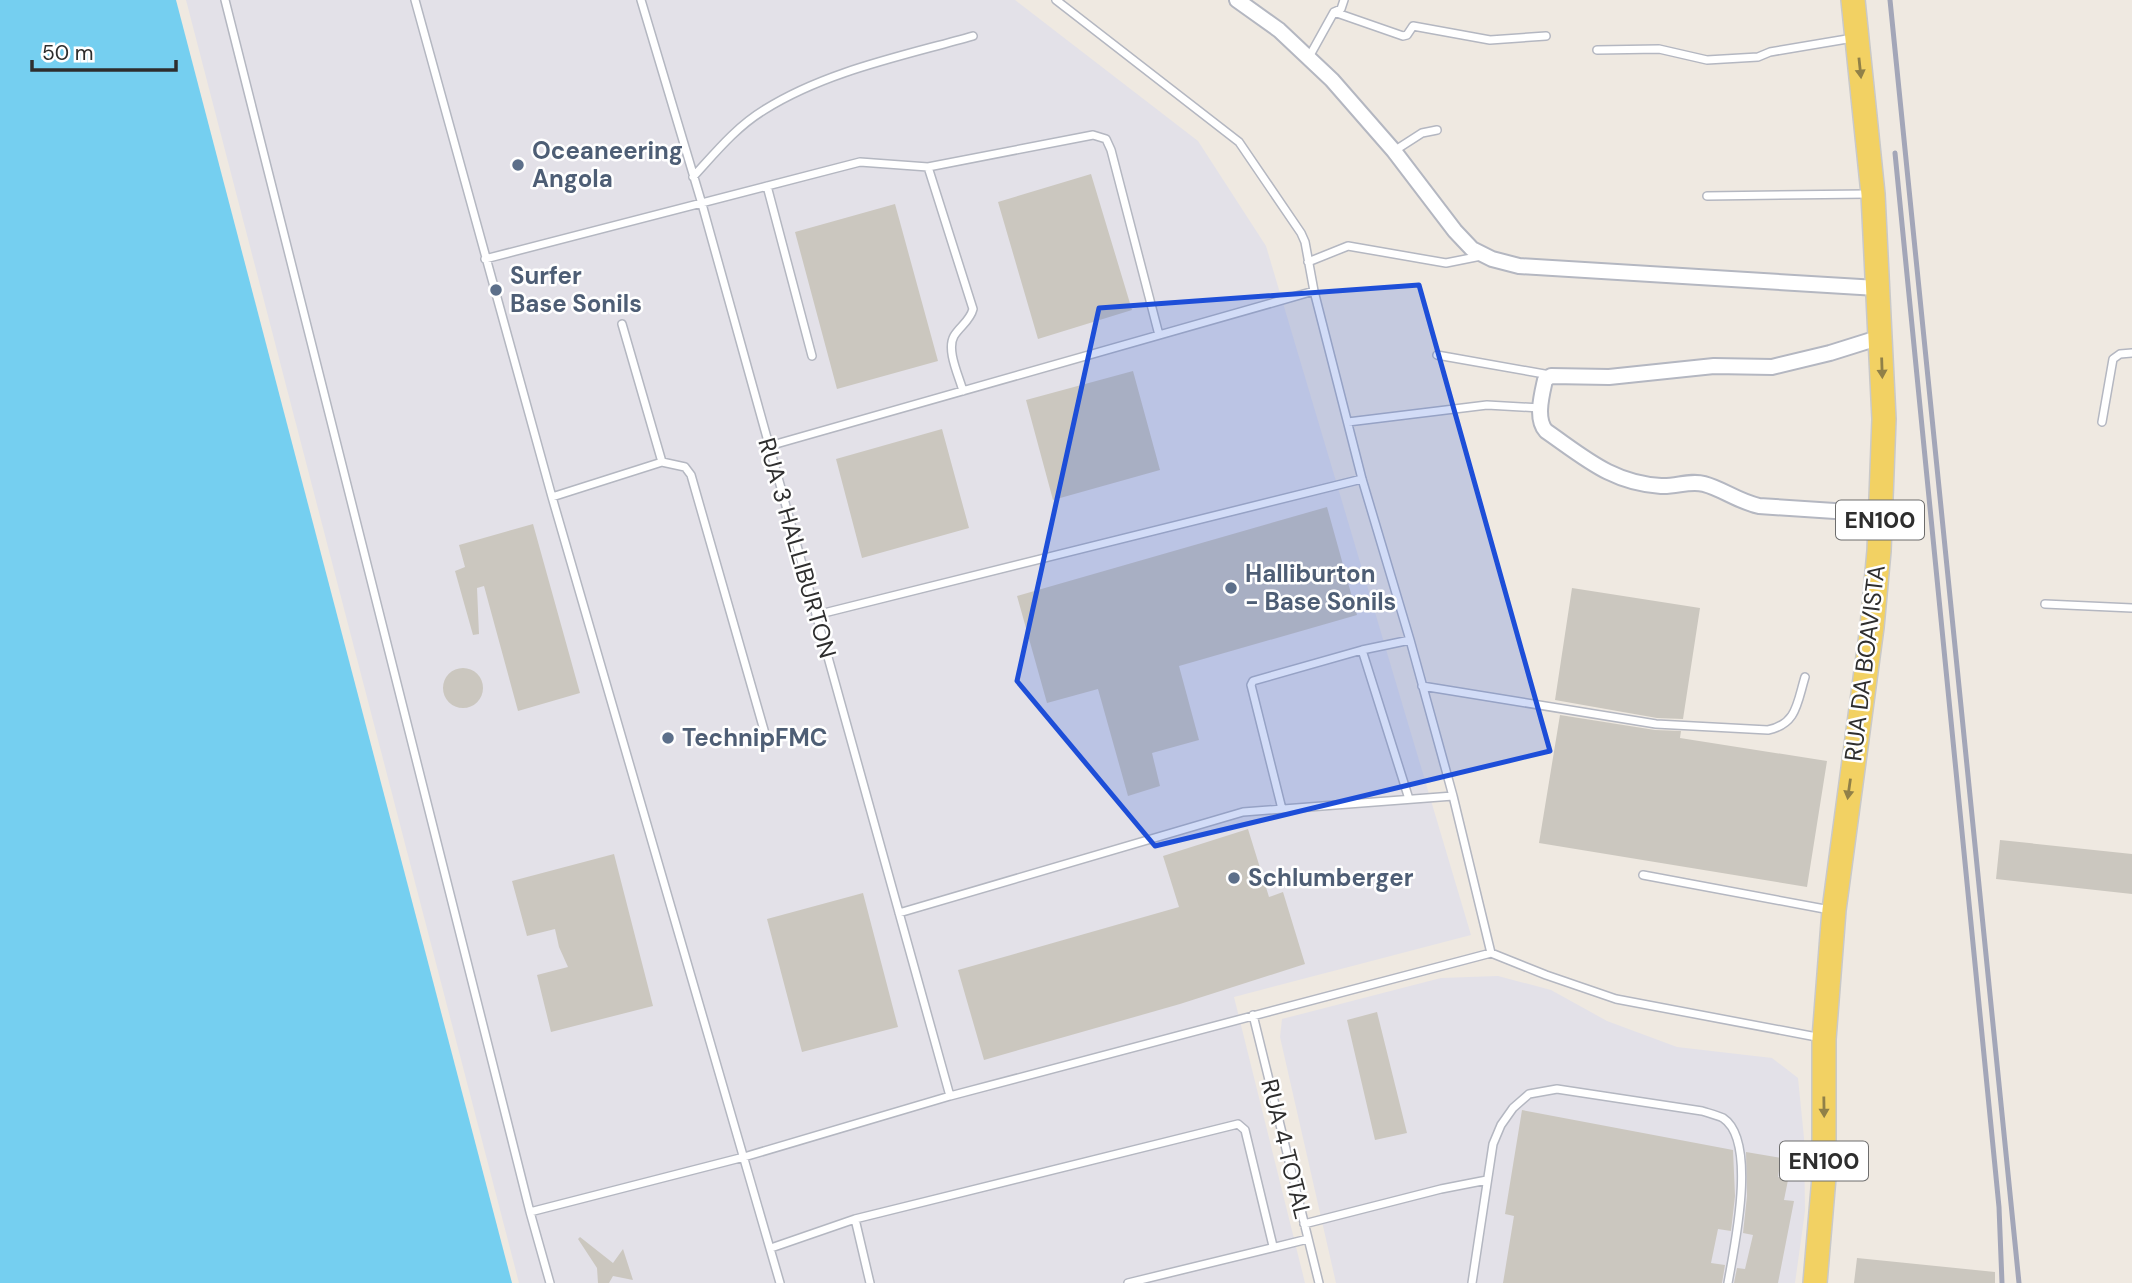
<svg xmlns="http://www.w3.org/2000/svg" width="2132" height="1283" font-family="'DM Sans',sans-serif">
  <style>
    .industrial { fill: #e3e1e8 }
    .water { fill: #75cff0 }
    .building { fill: #cbc7bf }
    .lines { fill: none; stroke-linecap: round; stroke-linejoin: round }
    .service-casing { stroke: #b4b7c1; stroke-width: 10 }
    .minor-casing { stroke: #b4b7c1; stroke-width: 18 }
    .primary-casing { stroke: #c9c9c9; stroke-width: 26 }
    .service { stroke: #fff; stroke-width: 7 }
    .minor { stroke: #fff; stroke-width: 14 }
    .primary { stroke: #f2d163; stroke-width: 23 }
    .rail { stroke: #a3a6b8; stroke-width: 5 }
    .oneway { fill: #908048 }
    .marked { fill: #1d4ed8; fill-opacity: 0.2; stroke: #1d4ed8; stroke-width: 5; stroke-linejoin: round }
    .service-dot { fill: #5c6f8a; stroke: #fff; stroke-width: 2.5 }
    .labels { text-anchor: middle; stroke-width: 5; stroke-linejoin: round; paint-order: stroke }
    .shield { fill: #fff; stroke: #6d6d6d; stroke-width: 2 }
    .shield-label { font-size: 23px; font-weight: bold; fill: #2e2e2e }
    .service-label { font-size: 24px; font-weight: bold; fill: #4e5e75; stroke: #fff; text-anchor: start }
    .street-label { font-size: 24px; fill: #2e2e2e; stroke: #fff }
  </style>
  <rect width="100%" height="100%" fill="#efe9e1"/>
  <!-- industrial -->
  <path class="industrial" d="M186 0H1015L1198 141 1266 246 1471 935 1234 997 1305 1283H519Z
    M1498 976 1551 990 1607 1021 1677 1047 1772 1058 1798 1078 1804 1138 1805 1211 1795 1283H1336L1280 1037 1282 1019 1441 978Z"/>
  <!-- water -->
  <path class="water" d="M0 0H176L512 1283H0Z"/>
  <!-- building -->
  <path class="building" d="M1091 174 1132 310 1038 339 998 202Z
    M895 204 938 361 837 389 795 232Z
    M1133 371 1160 470 1053 500 1026 400Z
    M942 429 969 528 862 558 836 459Z
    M1327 507 1357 615 1179 666 1199 740 1152 753 1160 786 1128 796 1098 689 1047 703 1017 596Z
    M533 524 580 693 518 711 484 586 477 588 479 634 473 635 455 571 465 567 459 545Z
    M1572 588 1700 608 1683 719 1657 718 1555 700Z
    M443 688a20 20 0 1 1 40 0a20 20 0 1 1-40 0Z
    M1560 715 1655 730 1681 731 1680 738 1827 761 1807 887 1539 843Z
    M1248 829 1269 897 1283 892 1305 964 1180 1004 984 1060 958 970 1179 907 1163 856Z
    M2000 840 2132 854V894L1996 879Z
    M614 854 653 1006 551 1032 537 975 568 967 559 947 555 929 527 936 512 881Z
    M863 893 898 1027 802 1052 767 919Z
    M1377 1012 1407 1133 1375 1140 1347 1020Z
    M1522 1110 1733 1150 1735 1196 1731 1231 1718 1229 1711 1263 1725 1265 1722 1283H1503L1514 1216 1505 1214Z
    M1746 1152 1781 1158 1778 1177 1788 1180 1784 1200 1794 1201 1778 1283H1734L1737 1268 1745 1269 1753 1235 1743 1233 1747 1196Z
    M580 1237 613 1263 623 1249 633 1280 613 1276 609 1283H598L597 1268 578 1239Z
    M1857 1258 1995 1272V1283H1854Z"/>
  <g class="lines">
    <!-- service casing -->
    <g class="service-casing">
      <path id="service" d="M225 0 530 1212 550 1283
        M415 0 552 497 780 1283
        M641 0 702 204 950 1096
        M1334 12 1403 36 1407 35 1413 26 1490 40 1546 36
        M1597 50 1659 49 1707 60 1758 57 1770 52 1853 38
        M1309 57 1334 12 1341 9 1344 0
        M1394 151 1422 133 1437 130
        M928 167 973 309C970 321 960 326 954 336 946 350 959 376 963 391
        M693 177C715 153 736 127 764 110 826 71 903 56 973 36
        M767 186 812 356
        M1707 196 1868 194
        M485 259 860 162 928 167 1093 135 1106 139 1111 150 1159 335
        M1308 262 1348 246 1446 263 1481 256
        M622 324 662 462 685 467 691 475 768 744
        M1437 355 1550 375
        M1348 422 1487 405 1540 408
        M2102 422 2113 359 2120 354 2132 353
        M769 446 1314 291
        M552 497 662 462
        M2045 604 2132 608
        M816 615 1362 479
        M1362 650 1409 799
        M1422 686 1656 724 1768 730C1797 724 1797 703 1805 677
        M1282 809 1251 685 1253 681 1362 650 1410 640
        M1643 875 1830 910
        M899 913 1243 812 1453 796
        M1491 953 1546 975 1616 999 1822 1038
        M1253 1015 1319 1283
        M530 1212 744 1157 950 1096 1491 953 1453 796 1410 640 1362 479 1314 291 1305 242 1301 233 1239 142 1056 0
        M855 1219 870 1283
        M1304 1224 1441 1189 1487 1180
        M771 1248 855 1219 1238 1124 1245 1130 1273 1246
        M1128 1283 1308 1239
        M1472 1283 1493 1144 1501 1125 1513 1108 1529 1094 1557 1089 1702 1111C1708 1113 1717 1115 1723 1118 1758 1141 1734 1248 1728 1283"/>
    </g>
    <!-- minor casing -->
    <g class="minor-casing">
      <path id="minor" d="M1237 0 1279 30 1332 80 1394 151 1455 231 1472 249 1492 259 1519 266 1877 288
        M1880 514 1759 506C1737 501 1723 489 1704 484 1690 480 1676 487 1661 486 1612 483 1585 458 1546 431 1535 419 1542 394 1545 380L1551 376 1609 377 1714 366 1772 367 1830 353 1881 337"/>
    </g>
    <!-- primary casing -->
    <g class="primary-casing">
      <path id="primary" d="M1815 1283 1824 1177V1039L1834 910 1872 627 1879 551 1884 419 1873 194 1853 0"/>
    </g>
    <!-- service -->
    <use href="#service" class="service"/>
    <!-- minor -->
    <use href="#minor" class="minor"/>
    <!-- primary -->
    <use href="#primary" class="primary"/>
    <!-- rail -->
    <path class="rail" d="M1890 0 2019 1283
      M1895 153 1999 1207 2002 1283"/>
  </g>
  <!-- one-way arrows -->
  <defs><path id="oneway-solid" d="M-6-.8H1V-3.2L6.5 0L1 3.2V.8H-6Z" transform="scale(1.75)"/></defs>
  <g class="oneway">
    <use href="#oneway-solid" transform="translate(1860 68) rotate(84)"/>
    <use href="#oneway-solid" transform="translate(1882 368) rotate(88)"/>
    <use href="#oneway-solid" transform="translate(1849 789) rotate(98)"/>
    <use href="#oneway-solid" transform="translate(1824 1107) rotate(89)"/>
  </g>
  <!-- marked area -->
  <path class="marked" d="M1419 285 1550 751 1155 846 1017 681 1099 308Z"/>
  <!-- markers -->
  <g class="service-dot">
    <circle cx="518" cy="165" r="7"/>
    <circle cx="496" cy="290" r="7"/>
    <circle cx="1231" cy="588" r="7"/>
    <circle cx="668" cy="738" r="7"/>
    <circle cx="1234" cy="878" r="7"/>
  </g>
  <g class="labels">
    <!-- shield labels -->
    <g class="shield">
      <rect x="1836" y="500.5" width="88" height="39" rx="5"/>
      <rect x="1780" y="1141.5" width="88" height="39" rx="5"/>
    </g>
    <g class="shield-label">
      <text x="1880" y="528">EN100</text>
      <text x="1824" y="1169">EN100</text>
    </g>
    <!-- service labels -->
    <g class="service-label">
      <text x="532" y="159">Oceaneering<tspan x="532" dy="28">Angola</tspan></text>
      <text x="510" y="284">Surfer<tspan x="510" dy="28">Base Sonils</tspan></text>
      <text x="1245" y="582">Halliburton<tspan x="1245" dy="28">- Base Sonils</tspan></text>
      <text x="682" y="746">TechnipFMC</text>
      <text x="1248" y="886">Schlumberger</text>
    </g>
    <!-- street labels -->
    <g class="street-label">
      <text transform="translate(797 548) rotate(74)" y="8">RUA 3 HALLIBURTON</text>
      <text transform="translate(1865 663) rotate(-83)" y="8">RUA DA BOAVISTA</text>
      <text transform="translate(1286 1149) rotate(76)" y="8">RUA 4 TOTAL</text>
    </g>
  </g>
  <!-- scale -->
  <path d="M32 60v10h144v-10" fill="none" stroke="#2e2e2e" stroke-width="3.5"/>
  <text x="42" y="60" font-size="21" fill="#2e2e2e" stroke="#ffffff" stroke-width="5" paint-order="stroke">50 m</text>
</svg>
